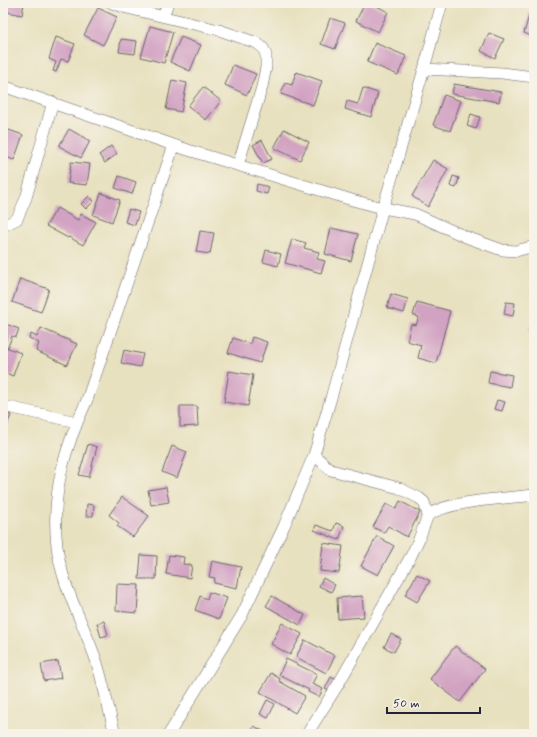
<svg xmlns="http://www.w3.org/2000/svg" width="537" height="737" font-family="Mynerve,sans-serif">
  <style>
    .building { fill: #d2a2c2 }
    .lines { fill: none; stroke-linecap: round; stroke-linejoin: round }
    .minor-casing { stroke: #67656a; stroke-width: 12 }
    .minor { stroke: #fff; stroke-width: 11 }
  </style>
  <rect width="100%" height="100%" fill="#f7f3e8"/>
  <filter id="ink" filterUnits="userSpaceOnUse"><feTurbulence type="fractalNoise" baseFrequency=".025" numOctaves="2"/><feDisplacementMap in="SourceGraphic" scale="8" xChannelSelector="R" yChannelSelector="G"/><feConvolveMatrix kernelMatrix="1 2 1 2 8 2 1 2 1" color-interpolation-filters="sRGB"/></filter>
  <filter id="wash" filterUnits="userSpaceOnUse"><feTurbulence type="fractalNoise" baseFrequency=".012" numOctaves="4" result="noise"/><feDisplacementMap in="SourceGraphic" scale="16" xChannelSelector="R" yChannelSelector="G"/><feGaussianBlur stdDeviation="0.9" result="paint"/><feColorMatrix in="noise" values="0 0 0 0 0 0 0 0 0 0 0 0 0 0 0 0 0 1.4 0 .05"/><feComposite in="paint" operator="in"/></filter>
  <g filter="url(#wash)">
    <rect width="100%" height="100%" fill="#e8e1c0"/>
    <g id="blocks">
      <!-- building -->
      <path class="building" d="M3 3H24L22 15 3 11Z
        M365 3H371L388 12 378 32 356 21Z
        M98 8 117 17 103 45 84 35Z
        M530 12 534 14V37L524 33Z
        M330 18 345 23 335 49 321 44Z
        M150 26 173 32 164 63 141 57Z
        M489 33 504 39 495 58 481 51Z
        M56 37 75 44 68 61 61 59 56 72 53 71 56 62 49 59Z
        M181 37 201 45 190 71 170 62Z
        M121 39 137 41 135 54 119 52Z
        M375 43 406 56 398 75 367 62Z
        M233 65 256 74 247 95 225 85Z
        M296 72 322 81 313 105 281 94 285 83 292 85Z
        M172 80 187 83 181 112 166 109Z
        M454 84 501 92 499 102 452 94Z
        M203 87 221 101 206 120 188 106Z
        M363 88 378 93 371 117 345 109 347 101 358 104Z
        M444 95 461 101 450 131 433 125Z
        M471 114 480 117 476 129 467 126Z
        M3 128 23 135 14 160 3 156Z
        M69 129 90 141 81 158 59 146Z
        M284 129 309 142 300 160 274 148Z
        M262 140 272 159 263 163 253 145Z
        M111 146 117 154 105 163 99 155Z
        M433 160 448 169 428 207 412 196Z
        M71 162 90 164 87 185 68 183Z
        M119 176 136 182 132 194 115 188Z
        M453 176 459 178 456 188 450 186Z
        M257 184 269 187 267 194 256 191Z
        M101 193 120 200 112 222 93 215Z
        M89 196 94 201 86 209 81 204Z
        M57 208 78 220 81 214 96 222 83 245 69 237 68 238 46 226Z
        M129 209 139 212 135 225 125 222Z
        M331 228 358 234 351 261 325 254Z
        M200 231 214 233 210 254 196 252Z
        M292 239 306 243 304 248 319 252 317 259 325 261 321 273 285 263Z
        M266 250 281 254 278 266 263 262Z
        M20 279 49 289 41 312 12 302Z
        M391 294 408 299 404 313 387 308Z
        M417 302 450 311 436 363 418 358 421 345 407 341 411 324 416 325 419 317 413 315Z
        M506 302 515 303 513 316 504 314Z
        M3 323 19 329 16 337 12 336 8 347 3 345Z
        M534 327V346L529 328Z
        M41 328 77 344 67 365 36 351 39 343 29 338 31 334 37 337Z
        M252 337 267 342 260 363 228 353 233 338 250 344Z
        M3 346 21 353 13 376 3 372Z
        M124 350 143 354 140 367 121 363Z
        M229 371 253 375 248 406 224 402Z
        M490 371 512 375 510 387 488 383Z
        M497 400 505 402 502 411 494 409Z
        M180 406H197L198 426 180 427Z
        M3 412 11 415 3 434Z
        M88 444 97 447 89 477 79 475Z
        M172 446 187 452 177 478 162 472Z
        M166 487 169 502 151 505 148 490Z
        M122 497 149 516 133 537 117 526 119 523 109 515Z
        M400 501 420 512 407 537 388 526 384 533 373 527 386 504 396 509Z
        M87 504 94 505 93 516H86Z
        M336 523 344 526 339 540 314 530 316 525 333 531Z
        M377 536 394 546 378 575 361 566Z
        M323 543 343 546 339 573 320 571Z
        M141 555 157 556 156 579H139Z
        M169 555 184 557 183 564 192 565 190 578 166 574Z
        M212 561 241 567 237 588 214 583 215 578 209 577Z
        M417 574 430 581 417 602 405 595Z
        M323 578 335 585 331 592 319 586Z
        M117 584 139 585 137 613 116 611Z
        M209 592 227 598 219 619 195 610 200 596 207 599Z
        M272 596 305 615 300 625 266 606Z
        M362 596 364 617 338 619 337 598Z
        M104 621 108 635 101 637 97 623Z
        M282 623 302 634 290 655 271 644Z
        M391 634 401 639 394 652 384 647Z
        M305 640 335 656 326 673 296 657Z
        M455 646 485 669 460 702 430 679Z
        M286 659 317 674 312 684 323 689 319 697 308 692 309 690 279 675Z
        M58 661 61 678 44 681 41 664Z
        M271 673 280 679 279 681 305 696 295 713 260 692Z
        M331 677 336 680 330 691 325 689Z
        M267 700 275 704 268 718 260 714Z
        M254 726 268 734H249Z"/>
    </g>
  </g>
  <g filter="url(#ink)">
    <use href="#blocks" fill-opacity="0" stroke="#67656a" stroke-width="1"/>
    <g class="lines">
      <!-- minor casing -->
      <g class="minor-casing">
        <path id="minor" d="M112 3 127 8 219 30 257 43 263 48 266 55V67L262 87 238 165
          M163 16 168 3
          M424 69 502 73 534 77
          M3 86 188 150 352 200 383 208 415 214 466 237 502 250 516 251 534 246
          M3 226 17 219 26 198 53 102
          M3 406 77 422
          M314 455 331 470 399 488 419 498 424 502 428 515
          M115 734C109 711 104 686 97 663 85 626 61 585 57 546 51 493 65 447 87 400L174 145
          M169 734 242 615 284 526 314 455 331 398 383 208 424 69 442 3
          M307 734 339 683 411 556 419 539 428 515C452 500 505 499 534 495"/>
      </g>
      <!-- minor -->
      <use href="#minor" class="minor"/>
    </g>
  </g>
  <!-- margin -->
  <rect width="537" height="737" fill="none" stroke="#f7f3e8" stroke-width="16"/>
  <!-- scale -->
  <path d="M387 707v6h93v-6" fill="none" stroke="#22223b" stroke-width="2"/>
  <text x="393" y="707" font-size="12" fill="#22223b" stroke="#f7f3e8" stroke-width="3" paint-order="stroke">50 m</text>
</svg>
